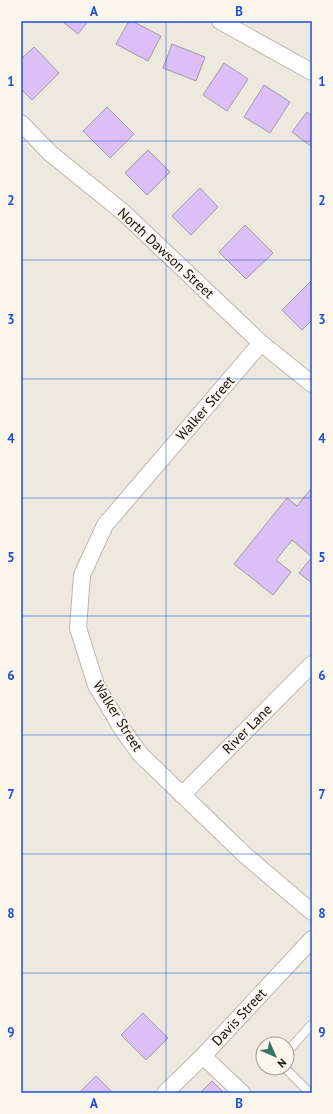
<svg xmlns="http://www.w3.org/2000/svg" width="333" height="1114" font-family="'PT Sans',sans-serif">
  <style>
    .building { fill: #ddbff8; stroke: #9e9aa3 }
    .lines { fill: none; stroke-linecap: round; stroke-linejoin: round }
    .lane-casing { stroke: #bcb7ae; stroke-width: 10 }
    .street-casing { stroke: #bcb7ae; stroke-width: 18 }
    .lane { stroke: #fff; stroke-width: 8 }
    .street { stroke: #fff; stroke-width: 16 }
    .grid { fill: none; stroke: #1d4ed8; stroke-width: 1; stroke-opacity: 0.55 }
    .labels { text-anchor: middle; stroke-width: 3; stroke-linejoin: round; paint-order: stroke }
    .street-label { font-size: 14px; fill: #100e0b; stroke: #fcf6ed }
    .neatline { fill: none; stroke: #1d4ed8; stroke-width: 1.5 }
    .grid-label { font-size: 13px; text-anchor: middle; font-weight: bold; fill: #1d4ed8 }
  </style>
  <rect width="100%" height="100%" fill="#eee9df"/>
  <!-- building -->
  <path class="building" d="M62 21H88L78 34Z
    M129 21H132L161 36 148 61 116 44Z
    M172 44 205 57 196 81 163 68Z
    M34 47 59 73 32 100 21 89V59Z
    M224 63 248 79 227 111 203 95Z
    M264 85 290 102 270 133 244 117Z
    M107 107 134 134 110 158 83 131Z
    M307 112 312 116V147L292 132Z
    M148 150 170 172 147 195 125 173Z
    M200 188 218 207 191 235 172 216Z
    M245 225 273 253 246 279 219 252Z
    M311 281 312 320 302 330 282 310Z
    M310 490 312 492V557L292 540 276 560 291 572 273 595 234 564 287 498 297 506Z
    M312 557V583L299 573Z
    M143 1013 168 1038 146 1060 121 1035Z
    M96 1076 113 1093H79Z
    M212 1081 224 1093H200Z"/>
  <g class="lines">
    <!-- lane casing -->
    <g class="lane-casing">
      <path id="lane" d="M287 1052 312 1024
        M285 1068 310 1093"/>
    </g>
    <!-- street casing -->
    <g class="street-casing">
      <path id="street" d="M220 21 312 72
        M21 123 50 153 123 212 261 343 312 384
        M261 343 105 525 82 575 78 628 96 685 122 729 140 754 246 856 312 912
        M182 795 312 664
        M203 1056 242 1093
        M165 1093 203 1056 312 939"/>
    </g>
    <!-- lane -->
    <use href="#lane" class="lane"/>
    <!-- street -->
    <use href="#street" class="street"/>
  </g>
  <!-- grid -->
  <path class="grid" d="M166 21V1093M21 141H312M21 260H312M21 379H312M21 498H312M21 616H312M21 735H312M21 854H312M21 973H312"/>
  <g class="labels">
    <!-- street labels -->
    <g class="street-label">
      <text transform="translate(166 253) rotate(43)" y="5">North Dawson Street</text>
      <text transform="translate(205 408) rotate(-49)" y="5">Walker Street</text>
      <text transform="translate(118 716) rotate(58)" y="5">Walker Street</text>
      <text transform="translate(247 729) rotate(-45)" y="5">River Lane</text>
      <text transform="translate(239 1017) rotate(-47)" y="5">Davis Street</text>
    </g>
  </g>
  <!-- border -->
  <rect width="333" height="1114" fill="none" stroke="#fcf6ed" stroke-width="44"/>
  <!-- north arrow -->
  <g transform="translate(275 1056) rotate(135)"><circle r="19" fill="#fcf6ed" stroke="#9e9993"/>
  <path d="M0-3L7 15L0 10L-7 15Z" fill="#357360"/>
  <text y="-6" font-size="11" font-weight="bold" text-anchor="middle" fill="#100e0b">N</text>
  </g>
  <rect x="22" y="22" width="289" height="1070" class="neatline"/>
  <g class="grid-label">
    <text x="94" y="16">A</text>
    <text x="239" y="16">B</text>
    <text x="11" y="86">1</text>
    <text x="322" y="86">1</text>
    <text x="11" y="205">2</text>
    <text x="322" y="205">2</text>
    <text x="11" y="324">3</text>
    <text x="322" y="324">3</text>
    <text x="11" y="443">4</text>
    <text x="322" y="443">4</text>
    <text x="11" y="562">5</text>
    <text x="322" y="562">5</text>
    <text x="11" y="680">6</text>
    <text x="322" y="680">6</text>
    <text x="11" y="799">7</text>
    <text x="322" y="799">7</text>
    <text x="11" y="918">8</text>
    <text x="322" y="918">8</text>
    <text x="11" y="1037">9</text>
    <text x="322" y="1037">9</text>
    <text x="94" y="1108">A</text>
    <text x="239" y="1108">B</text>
  </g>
</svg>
